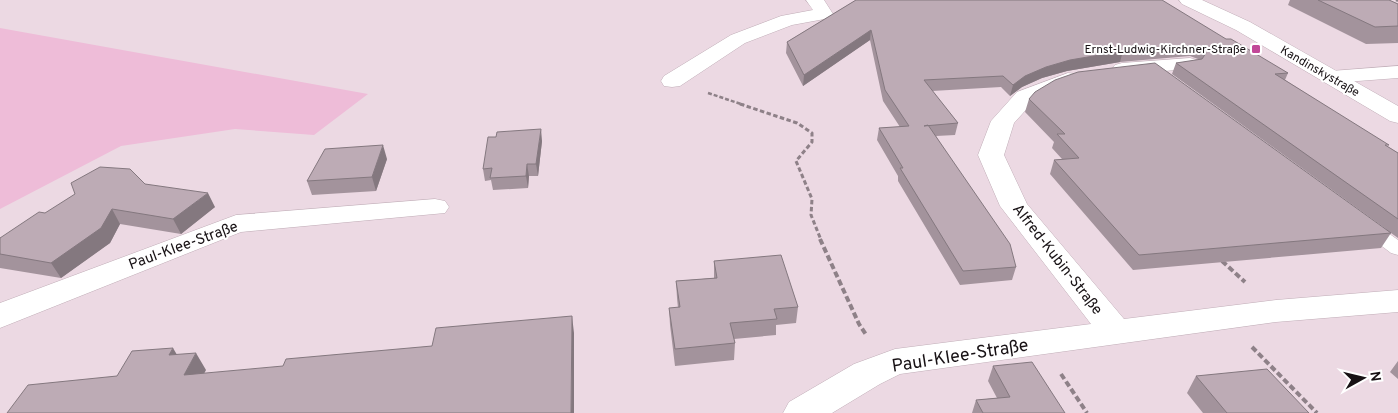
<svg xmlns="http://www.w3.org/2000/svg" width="1398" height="413" font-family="Overpass,sans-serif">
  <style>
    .green { fill: #eebcd8 }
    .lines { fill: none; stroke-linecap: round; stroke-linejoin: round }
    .lane-casing { stroke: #c0adb7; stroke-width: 1 }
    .street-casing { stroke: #c0adb7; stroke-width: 1 }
    .secondary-casing { stroke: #c0adb7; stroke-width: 1 }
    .path-far2 { stroke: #8e8188; stroke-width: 2.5; stroke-dasharray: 4 2; stroke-linecap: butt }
    .path-far1 { stroke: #8e8188; stroke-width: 3; stroke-dasharray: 4.5 2.5; stroke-linecap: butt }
    .path { stroke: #8e8188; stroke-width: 4; stroke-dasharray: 6 3; stroke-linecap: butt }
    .lane { fill: #fff; fill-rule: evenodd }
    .street { fill: #fff; fill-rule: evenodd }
    .secondary { fill: #fff; fill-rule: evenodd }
    .wall { fill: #a3939c }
    .shaded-wall { fill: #84787f }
    .building { fill: #bdabb5; stroke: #84787f }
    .poi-dot { fill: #c24798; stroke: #fff; stroke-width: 2 }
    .labels { text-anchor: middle; stroke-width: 4; stroke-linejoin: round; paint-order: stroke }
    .far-poi-label { font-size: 12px; fill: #171114; stroke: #fff; text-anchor: end }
    .far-street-label { font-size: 12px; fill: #171114; stroke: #fff }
    .street-label { font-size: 15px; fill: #171114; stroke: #fff }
    .near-street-label { font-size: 18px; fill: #171114; stroke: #fff }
  </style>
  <rect width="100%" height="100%" fill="#ecd9e3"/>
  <!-- green -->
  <path class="green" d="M0 28 368 94 314 135 235 129 121 146 0 209Z"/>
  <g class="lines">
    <!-- lane casing -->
    <g class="lane-casing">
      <path id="lane" d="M1368 221 1374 223 1398 240V255L1391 253 1362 231 1359 227 1362 223Z"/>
    </g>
    <!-- street casing -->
    <g class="street-casing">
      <path id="street" d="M806 0H824L833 14 830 18 792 25 745 43 680 86 672 87 664 86 661 81 664 76 731 35 781 16 813 10Z
        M1190 58 1197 60 1200 64 1197 68 1122 75 1115 73 1112 69 1115 65 1122 63Z
        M1398 66V78L1331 83 1323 82 1320 77 1323 72 1331 71Z
        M1068 73 1076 74 1079 79 1076 84 1033 102 1014 123 1004 155 1027 204 1124 319 1276 300 1398 290V312L1276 322 900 374 880 384 832 413H783L789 402 854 364 895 349 1091 324 1000 206 978 155 991 121 1017 92Z
        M435 199 445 201 449 207 445 213 241 232 0 328V303L236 215Z"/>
    </g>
    <!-- secondary casing -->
    <g class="secondary-casing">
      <path id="secondary" d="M1179 0H1202L1250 22 1398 106V123L1390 121 1236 30 1182 4Z"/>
    </g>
    <!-- path-far2 -->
    <path class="path-far2" d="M1396 0 1398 1
      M708 93 744 105"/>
    <!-- path-far1 -->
    <path class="path-far1" d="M740 104 797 123 812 133V142L796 161 812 199 811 215 821 240"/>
    <!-- path -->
    <path class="path" d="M820 239 859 324 867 336
      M1222 261 1245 282
      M1252 347 1317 413
      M1061 374 1087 413"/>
    <!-- lane -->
    <use href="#lane" class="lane"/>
    <!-- street -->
    <use href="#street" class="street"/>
    <!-- secondary -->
    <use href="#secondary" class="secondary"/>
  </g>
  <!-- wall -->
  <path class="wall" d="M856 0 1226 39 1288 73 1285 80 1398 153V238L1391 233 1381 248 1133 270 1050 174 1054 160 1062 159 1052 148 1054 142 1025 112 1029 99 1386 229 1172 74 1176 63 1199 60 1198 59 1190 56 1120 62 1067 71 1042 78 1022 87 1010 96 1001 87 932 91 958 123 955 135 936 136 1016 267 1012 280 960 285 898 181V176L877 140 879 128 900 127 883 101 870 40 803 86 786 53 787 42Z
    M1290 0H1389L1398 4V43L1366 44 1288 5Z
    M542 141 538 176H529L528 188 493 190 491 180 485 181 483 169Z
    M387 159 376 191 312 195 307 181Z
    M145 184 215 207 181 234 120 224 110 243 61 278 0 268V238Z
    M714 261 798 307 796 323 776 325V335L734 339 735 343 734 360 675 366 670 325 669 308H678L677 298 676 281 714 278Z
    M1398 361V379L1390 372Z
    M993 366 1065 413H972L976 400 997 398 988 381Z
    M1196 376 1309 413H1203L1187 393Z"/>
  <!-- shaded-wall -->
  <path class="shaded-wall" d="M871 30 870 40 803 86 804 75Z
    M1123 51 1120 62 1067 71 1042 78 1022 87 1010 96 1013 85 1025 76 1046 67 1070 60Z
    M541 129 542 141 538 176 536 164Z
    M383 145 387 159 376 191 372 177Z
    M527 164 529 176 528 188 526 176Z
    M208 193 215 207 181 234 173 219Z
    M112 209 120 224 110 243 61 278 51 263Z
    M572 316 574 333V413H571Z
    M173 348 183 365 169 355Z
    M196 353 206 370 194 393 184 375Z"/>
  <!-- building -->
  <path class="building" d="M856 0H1162L1226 39H1231L1288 73 1275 74 1389 145H1385L1398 153V219L1176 63 1202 59 1206 53 1203 48 1194 46 1123 51 1070 60 1046 67 1025 76 1013 85 1003 76 924 80 958 123 924 126 928 125 1010 244 1016 267 963 271 900 168H903L879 128 909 126 885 90 871 30 804 75 787 42Z
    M1318 0H1389L1398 4V26L1375 27Z
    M1155 63 1391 233 1139 255 1054 160 1079 158 1057 134H1065L1029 99 1035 92 1055 80 1078 72Z
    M541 129 536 164H527L526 176 490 178 492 168 483 169 488 137H496L497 132Z
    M383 145 372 177 307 181 325 149Z
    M100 167 130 169 145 184 208 193 173 219 112 209 101 228 51 263 0 254V238L39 212 45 213 75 194 71 183Z
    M781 255 798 307 774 309 777 319 730 323 735 343 675 349 669 308 680 307 676 281 717 278 714 261Z
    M572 316 571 413H7L28 385 117 376 132 351 173 348 169 355 196 353 184 375 283 366 286 359 432 346 436 328Z
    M1032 362 1065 413H983L976 400 1010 397 993 366Z
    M1267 369 1309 413H1227L1196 376Z"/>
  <!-- markers -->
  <rect class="poi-dot" x="1251" y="44" width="10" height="10" rx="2.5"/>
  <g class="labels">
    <!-- far-poi labels -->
    <g class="far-poi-label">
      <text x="1246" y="53">Ernst-Ludwig-Kirchner-Straße</text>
    </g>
    <!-- far-street labels -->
    <g class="far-street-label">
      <text transform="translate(1320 71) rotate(30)" y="4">Kandinskystraße</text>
    </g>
    <!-- street labels -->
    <g class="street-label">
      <text transform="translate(183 245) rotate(-20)" y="5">Paul-Klee-Straße</text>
      <text transform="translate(1058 259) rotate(52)" y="5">Alfred-Kubin-Straße</text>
    </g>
    <!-- near-street labels -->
    <g class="near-street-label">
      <text transform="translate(960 355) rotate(-9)" y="6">Paul-Klee-Straße</text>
    </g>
  </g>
  <!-- north arrow -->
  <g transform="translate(1363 378) rotate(82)" stroke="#ffffff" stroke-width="4" paint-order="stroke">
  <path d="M0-4L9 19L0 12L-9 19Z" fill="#171114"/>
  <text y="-8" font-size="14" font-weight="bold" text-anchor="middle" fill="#171114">N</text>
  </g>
</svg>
